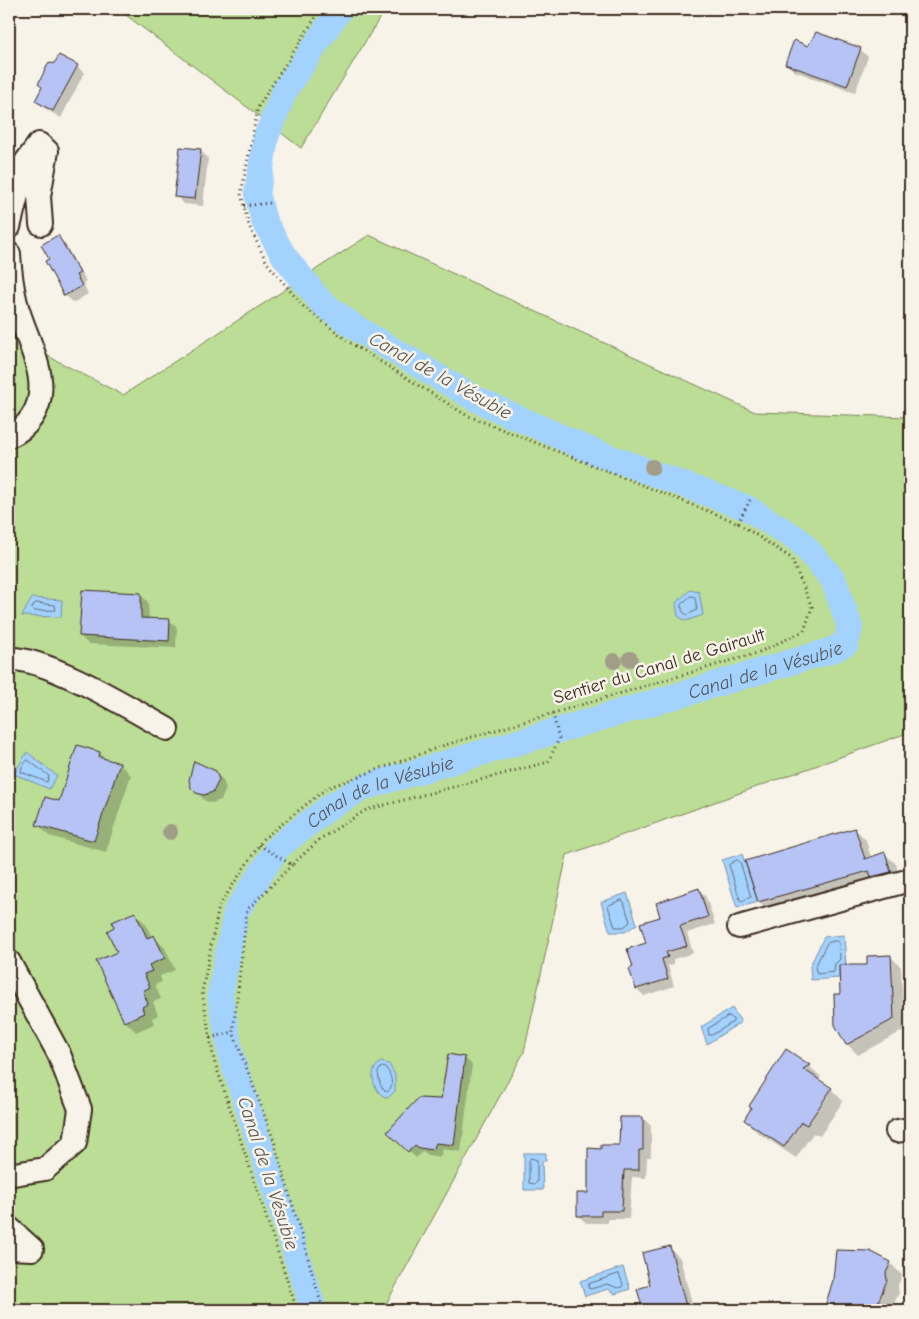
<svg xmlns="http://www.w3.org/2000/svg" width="919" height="1319" font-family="'Comic Neue',sans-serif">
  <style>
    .green { fill: #bcdd96; stroke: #7c845a }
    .water { fill: #a3d2ff; stroke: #798fa5 }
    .shadow { fill: #0003 }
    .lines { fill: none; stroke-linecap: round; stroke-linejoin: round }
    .shore { stroke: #656d78; stroke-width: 1 }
    .canal { stroke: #a3d2ff; stroke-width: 26 }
    .building { fill: #b7c3f4; stroke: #3b2a1e }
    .minor-casing { stroke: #3b2a1e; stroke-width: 26 }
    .path { stroke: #3b2a1e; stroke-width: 3; stroke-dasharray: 1 4; stroke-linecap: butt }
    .minor { stroke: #f7f3e8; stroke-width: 22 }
    .tree { fill: #a19d89 }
    .labels { text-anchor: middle; stroke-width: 5; stroke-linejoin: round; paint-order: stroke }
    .street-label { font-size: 18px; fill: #3b2a1e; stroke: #f7f3e8 }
    .water-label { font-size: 19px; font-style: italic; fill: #555456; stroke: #f7f3e8 }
  </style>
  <rect width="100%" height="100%" fill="#f7f3e8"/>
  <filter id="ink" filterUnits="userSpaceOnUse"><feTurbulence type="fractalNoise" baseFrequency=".02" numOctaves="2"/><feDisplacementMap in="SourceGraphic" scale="10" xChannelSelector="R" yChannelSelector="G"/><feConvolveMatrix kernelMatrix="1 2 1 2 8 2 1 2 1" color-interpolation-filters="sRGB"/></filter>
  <g filter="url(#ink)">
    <!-- green -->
    <path class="green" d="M118 9H385L301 148Z
      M369 235 755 412 910 417V732L567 855 524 1052 386 1304 385 1310H9V336L123 395Z"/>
    <!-- water -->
    <path class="water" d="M690 590 699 592 703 615 686 621 678 616 676 603Z
      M32 598 62 600 61 617 22 616Z
      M27 752 57 776 49 789 14 774Z
      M742 854 758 902 737 908 722 860Z
      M627 893 637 924 625 932H610L601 902Z
      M844 935 846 965 839 966V978L811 980 810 966 824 937Z
      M732 1008 741 1022 707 1044 701 1027Z
      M381 1062 389 1064 395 1075V1091L388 1098C373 1094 367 1070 381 1062Z
      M524 1153H546V1161H542L543 1190H524Z
      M623 1267 630 1289 615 1294 608 1289 585 1296 580 1281Z"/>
    <!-- shadow -->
    <path class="shadow" d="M809 47 860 49 868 57 855 93 794 71 787 64Z
      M54 66H77L84 73 61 118 44 108 37 101 43 88 39 84Z
      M200 150 208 158 203 206 184 204 176 196Z
      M58 237 65 244 86 281 83 283 88 294 73 303 65 295 46 262 51 260Z
      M140 594 148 602 149 619 169 620 177 628 176 648 88 644 80 636Z
      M100 753 107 760 120 764 131 775 106 852 49 836 38 824 60 802Z
      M195 763 210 768 223 780 226 789 221 800 212 803 205 801 192 787Z
      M855 829 866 840 871 858 884 853 896 864 901 883 770 913 759 902Z
      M699 890 706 897 715 924 687 933 693 953 673 959 674 964 668 966 674 986 644 996 637 989 635 968 662 918Z
      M134 913 146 924 152 938 154 937 165 948 175 970 160 976 162 982 155 985 161 999 153 1002 158 1015 152 1018 154 1024 136 1032 125 1021 119 952Z
      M890 956 901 967 904 1030 858 1055 847 1044 842 995 868 966Z
      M787 1051 809 1066 821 1077 817 1080 831 1089 843 1101 820 1136 813 1133 796 1158 757 1132 745 1120Z
      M465 1058 472 1065 461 1152 443 1149 440 1157 428 1155 423 1151 416 1158 389 1132 442 1100Z
      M643 1118 651 1126V1157H647L646 1178 632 1177 629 1219H608V1223H586L578 1215 589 1194 602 1150 621 1146Z
      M669 1247 680 1258 694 1310H620L643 1304Z
      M890 1263 902 1275 898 1286 899 1293 891 1310H825L834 1280Z"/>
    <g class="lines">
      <!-- shore -->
      <path class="shore" d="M691 596 695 597 697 610 687 615 683 612 681 605Z
        M36 603 55 605 56 610 34 611 32 608Z
        M28 760 49 776 47 782 21 772 22 767Z
        M737 860 740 862 751 897 742 901 740 900 729 865Z
        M622 900 624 902 630 922 624 927H615L608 906Z
        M836 941 839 943 840 959 835 964 834 972 817 974 815 967 827 943Z
        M729 1016 733 1019V1022L712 1035H709L708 1029Z
        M382 1067 386 1068C391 1075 395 1086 387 1092 380 1089 379 1080 378 1072Z
        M531 1158 537 1160V1182L535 1184 529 1183V1161Z
        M619 1274 623 1284 622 1287 618 1288 607 1284 591 1289 588 1288 589 1284Z"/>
      <!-- canal -->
      <path class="canal" id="s1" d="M314 1310 231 1056 220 995 236 912 278 847 331 806 365 787 833 650 846 643 850 627 833 579 799 540 747 508 590 450 476 399 356 328 322 303 284 256 264 221 257 194 266 137 285 90 340 9"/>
    </g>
    <!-- building -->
    <path class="building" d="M816 32 861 48 847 86 785 64 794 40 808 46Z
      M59 55 78 65 53 111 35 101 42 87 38 84 49 62 54 64Z
      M180 147 201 149 195 199 174 197Z
      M58 235 80 273 76 275 82 286 64 296 45 261 49 259 41 245Z
      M82 590 141 593V618L170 619 169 641 79 636Z
      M77 745 100 752 99 757 120 763 94 841 36 825 45 797 59 801Z
      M194 761 216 771 219 780 213 792 204 795 196 793 191 788 189 780Z
      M855 828 865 859 885 852 891 872 871 877 869 871 758 902 745 861Z
      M699 888 708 917 680 926 687 946 666 952 668 957 662 959 668 979 636 989 629 969 633 967 627 949 646 943 640 923 660 917 656 903Z
      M135 912 147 938 154 935 165 958 149 965 152 971 144 974 150 987 143 991 148 1004 142 1007 144 1013 124 1022 96 961 117 952 107 931 114 927 112 922Z
      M891 955 894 1019 846 1045 835 1025 834 994H840L839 965H867V956Z
      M786 1049 810 1065 803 1069 832 1088 807 1125 801 1122 784 1147 744 1120 751 1108 749 1106Z
      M448 1054 465 1057 454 1145 436 1143 433 1150 419 1148 415 1145 408 1152 387 1132 418 1098 441 1099Z
      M620 1117H643V1150H639V1170H624L622 1211H601V1216H577V1193H588V1148L601 1149V1145H619Z
      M670 1246 687 1310H643L637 1289 650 1285 642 1253Z
      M836 1250 870 1251 891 1262 886 1273 887 1280 875 1310H824L833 1280Z"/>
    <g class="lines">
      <!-- minor casing -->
      <g class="minor-casing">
        <path id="minor" d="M9 227 25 163 39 144 47 151 39 196 41 224
          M9 254C10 270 12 288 16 303 25 339 55 382 32 417 26 426 20 432 9 436
          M9 659C47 657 131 709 167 729
          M739 927 910 880
          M9 962 59 1054 80 1109 75 1143 45 1169 14 1174 9 1172
          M897 1131 910 1129
          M9 1228 32 1249 9 1248"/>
      </g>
      <!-- path -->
      <path class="path" d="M244 206 270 203
        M738 523 750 500
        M259 845 292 865 320 839 366 810 548 762 559 739 553 714
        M292 865 247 910 233 1032 274 1141 323 1310
        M210 1038 233 1032
        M297 1310 214 1060 202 992 219 906 263 839 327 788 445 745 757 653 804 631 812 607 791 558 738 523 466 415 349 342 303 306 267 263 249 226 241 194 258 107 321 9"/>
      <!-- minor -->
      <use href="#minor" class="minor"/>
    </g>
    <!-- trees -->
    <g class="tree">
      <circle cx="652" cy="467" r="8"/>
      <circle cx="630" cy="659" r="8"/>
      <circle cx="614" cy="661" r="8"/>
      <circle cx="170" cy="832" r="8"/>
    </g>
  </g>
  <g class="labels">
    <!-- street labels -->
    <g class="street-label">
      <text transform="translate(659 666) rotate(-17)" y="6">Sentier du Canal de Gairault</text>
    </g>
    <!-- water labels -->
    <g class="water-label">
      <text transform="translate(441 375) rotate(29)" y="7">Canal de la Vésubie</text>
      <text dy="7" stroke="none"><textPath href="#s1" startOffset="1014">Canal de la Vésubie</textPath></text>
      <text dy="7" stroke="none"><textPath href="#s1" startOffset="609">Canal de la Vésubie</textPath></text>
      <text transform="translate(269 1173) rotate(72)" y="7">Canal de la Vésubie</text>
    </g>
  </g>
  <!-- margin -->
  <rect width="919" height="1319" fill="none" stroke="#f7f3e8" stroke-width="30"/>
  <rect x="15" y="15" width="889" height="1289" fill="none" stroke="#3b2a1e" stroke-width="2" filter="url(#ink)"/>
</svg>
